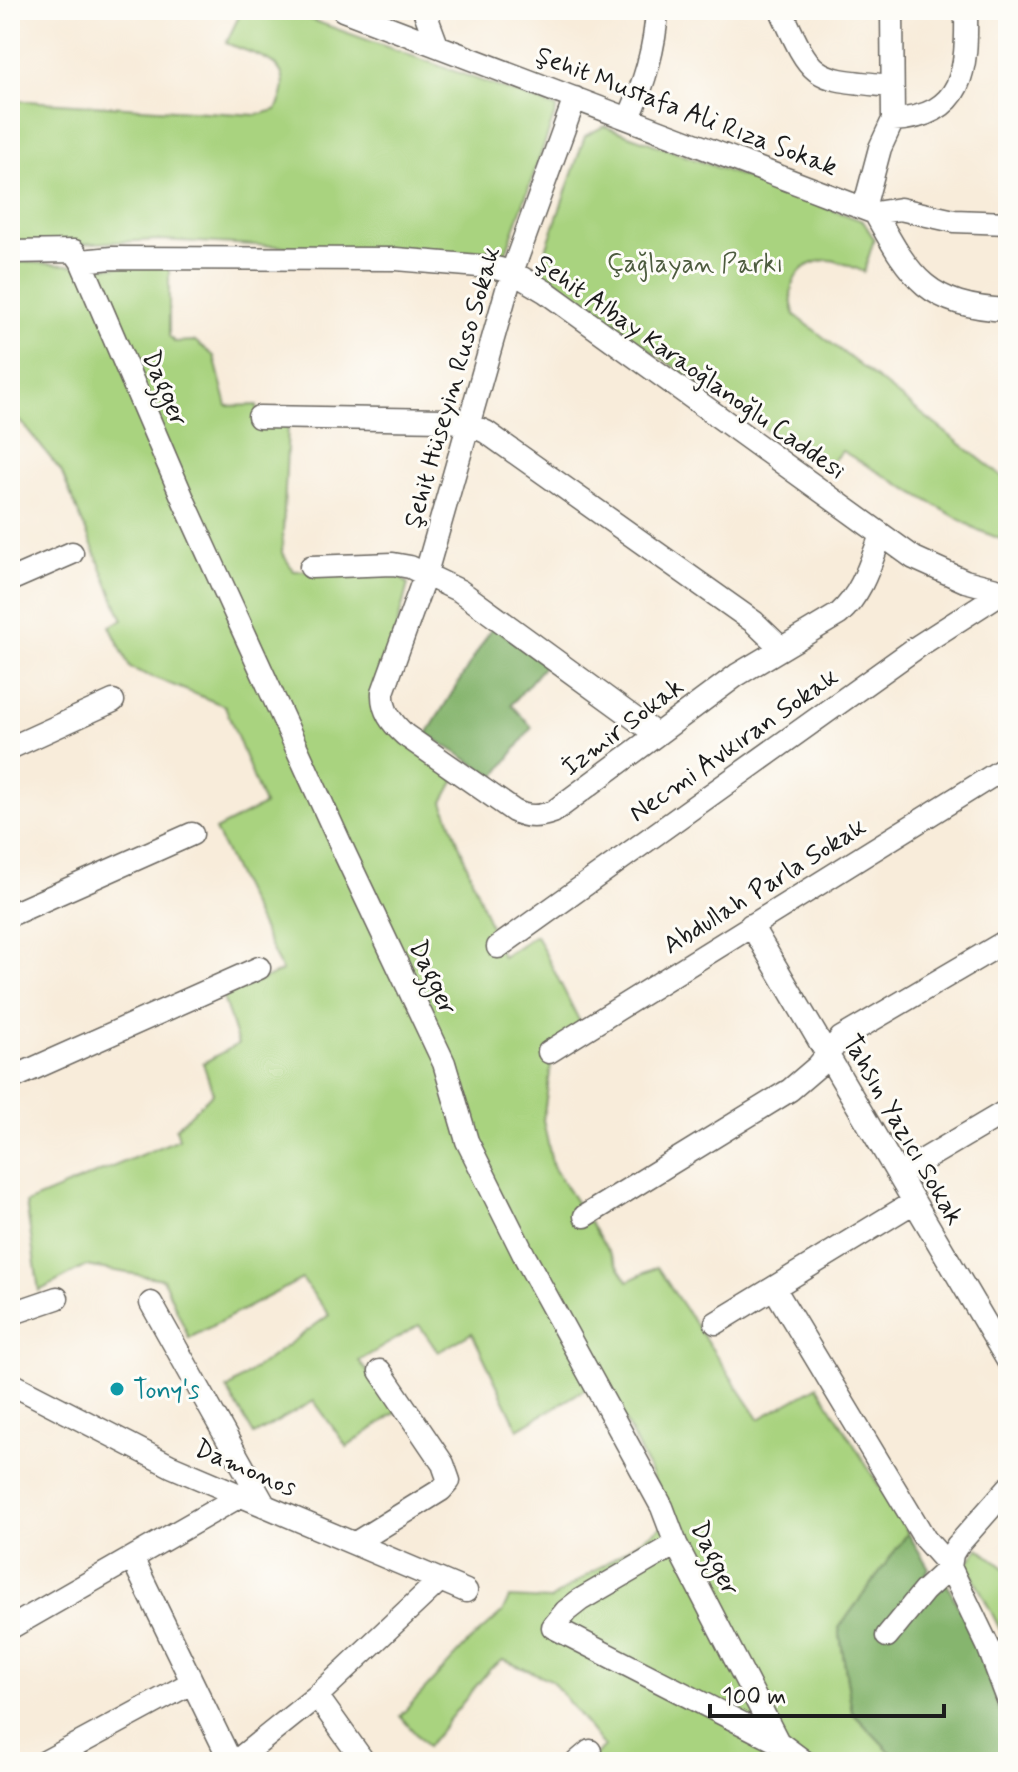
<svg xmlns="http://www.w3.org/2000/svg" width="1018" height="1772" font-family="Mynerve,sans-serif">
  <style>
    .green { fill: #a9d37f; stroke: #62784e; stroke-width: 2 }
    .forest { fill: #86b56e; stroke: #516845; stroke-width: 2 }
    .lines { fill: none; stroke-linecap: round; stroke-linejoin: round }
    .minor-casing { stroke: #69655e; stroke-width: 25 }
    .minor { stroke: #fff; stroke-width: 22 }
    .culture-dot { fill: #0f9aa8; stroke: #fdfcf7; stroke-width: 3 }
    .labels { text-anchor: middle; stroke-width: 6; stroke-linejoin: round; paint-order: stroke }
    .street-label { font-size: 26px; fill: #1c1c1c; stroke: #fdfcf7 }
    .park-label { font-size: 26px; fill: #4d5c3f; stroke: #fdfcf7 }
    .culture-label { font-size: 26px; fill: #0d838f; stroke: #fdfcf7; text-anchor: start }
  </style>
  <rect width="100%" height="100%" fill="#fdfcf7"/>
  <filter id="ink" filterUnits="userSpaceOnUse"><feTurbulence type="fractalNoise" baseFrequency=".0125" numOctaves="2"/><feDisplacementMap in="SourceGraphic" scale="16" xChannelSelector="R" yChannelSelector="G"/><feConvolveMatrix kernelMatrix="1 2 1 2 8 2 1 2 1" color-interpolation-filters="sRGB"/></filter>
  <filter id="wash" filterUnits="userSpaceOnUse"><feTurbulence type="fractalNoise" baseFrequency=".006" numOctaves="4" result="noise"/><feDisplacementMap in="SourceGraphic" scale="32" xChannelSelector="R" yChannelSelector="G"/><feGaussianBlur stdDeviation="1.8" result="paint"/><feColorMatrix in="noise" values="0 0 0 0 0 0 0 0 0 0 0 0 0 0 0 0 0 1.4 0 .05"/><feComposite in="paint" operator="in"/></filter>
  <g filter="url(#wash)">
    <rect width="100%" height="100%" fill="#f8ecda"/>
    <!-- green -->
    <path class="green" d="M242 10H284L557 108 504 258 160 240 10 247V100L256 115 276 110C301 62 262 58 226 43Z
      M604 126 863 221 874 239 864 272C854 268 838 259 827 260 795 263 785 287 795 315L1008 481V542L978 530 842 451 824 470 538 273 585 136Z
      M10 261 94 267 169 265V336L174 342 195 341 214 356 227 406 257 405 259 417 288 427 282 553 294 571 389 568 408 584 375 711 455 780 443 802 502 957 536 935 581 1024 552 1059 543 1120 553 1167 628 1281 657 1267 759 1419 818 1386 908 1533 839 1628 852 1712 900 1762H587L604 1747 551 1680 503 1660 489 1670 427 1747 400 1716 467 1644 502 1613 509 1598 550 1600 673 1519 604 1378 518 1429 472 1333 438 1352 419 1325 359 1361 399 1410 347 1447 314 1401 254 1435 227 1389 329 1315 302 1279 189 1338 163 1279 86 1266 39 1291 26 1203 179 1139 176 1128 213 1093 203 1063 238 1044 223 997 282 971 215 830 264 805 225 706 130 668 110 626 123 620 61 471 24 425 10 414Z
      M979 1548 1008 1571V1645L967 1564Z"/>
    <!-- forest -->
    <path class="forest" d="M493 626 545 665 511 705 532 727 495 777 427 734Z
      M908 1533 929 1568 917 1590 945 1580 973 1635 1008 1735V1762H900L852 1712 839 1628Z"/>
  </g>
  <g filter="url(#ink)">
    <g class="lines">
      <!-- minor casing -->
      <g class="minor-casing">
        <path id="minor" d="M343 10 875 213
          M424 10 437 45
          M781 10C814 83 813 78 891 86
          M575 98 512 272 426 573 383 692C382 711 392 723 405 735L514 811C528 818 539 817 553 812L737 675 839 614C863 592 870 564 881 535
          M629 118C644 83 655 49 657 10
          M893 120C965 116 967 70 966 10
          M864 208 880 148 893 120 892 10
          M875 213C911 279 928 306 1008 310
          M875 213 900 209 954 221 1008 223
          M10 252 74 251 81 261 184 501 345 854 444 1063 467 1141 525 1257 662 1507 676 1544 778 1742 805 1762
          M81 261 112 258 396 259 491 267 512 272 546 292 914 558 965 581 1008 592
          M259 417 445 420 468 424 486 432 754 622 781 648
          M311 567 393 564 410 567 460 591 656 734
          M10 580 72 553
          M10 748 113 701
          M10 915 192 834
          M751 925 1008 1361
          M498 947 920 645 1004 591
          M549 1052 1008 766
          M10 1079 259 968
          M898 1175 1008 1110
          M585 1216 790 1090 818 1066 841 1038 1008 940
          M774 1288 925 1539 950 1567 988 1646 1008 1699
          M151 1303 265 1506
          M10 1314 57 1298
          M716 1323 914 1202
          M10 1383 171 1466 466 1591
          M357 1542 441 1490 449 1481 443 1464 380 1371
          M676 1544 580 1600 566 1611 553 1627 778 1742
          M132 1558 231 1762
          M10 1628 240 1496
          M887 1636 924 1591 950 1567 952 1554 957 1546 1008 1488
          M317 1696 364 1762
          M45 1762 191 1683
          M235 1762 317 1696 440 1580
          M577 1762 590 1751"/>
      </g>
      <!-- minor -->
      <use href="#minor" class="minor"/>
    </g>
  </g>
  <!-- markers -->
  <circle class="culture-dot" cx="117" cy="1389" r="8"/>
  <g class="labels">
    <!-- street labels -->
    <g class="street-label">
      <text transform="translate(687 110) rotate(21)" y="9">Şehit Mustafa Ali Rıza Sokak</text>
      <text transform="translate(691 366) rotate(35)" y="9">Şehit Albay Karaoğlanoğlu Caddesi</text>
      <text transform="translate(451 387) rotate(-74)" y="9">Şehit Hüseyin Ruso Sokak</text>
      <text transform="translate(166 388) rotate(67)" y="9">Dagger</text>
      <text transform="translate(622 726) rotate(-37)" y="9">İzmir Sokak</text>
      <text transform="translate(733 744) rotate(-35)" y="9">Necmi Avkıran Sokak</text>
      <text transform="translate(764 885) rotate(-32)" y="9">Abdullah Parla Sokak</text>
      <text transform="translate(434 977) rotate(65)" y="9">Dagger</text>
      <text transform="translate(904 1129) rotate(60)" y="9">Tahsın Yazıcı Sokak</text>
      <text transform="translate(246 1467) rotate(23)" y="9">Damonos</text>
      <text transform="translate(716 1558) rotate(64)" y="9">Dagger</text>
    </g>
    <!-- park labels -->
    <g class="park-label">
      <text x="695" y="272">Çağlayan Parkı</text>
    </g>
    <!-- culture labels -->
    <g class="culture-label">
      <text x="133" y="1398">Tony's</text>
    </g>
  </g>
  <!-- margin -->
  <rect width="1018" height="1772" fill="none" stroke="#fdfcf7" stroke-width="40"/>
  <!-- scale -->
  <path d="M710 1704v12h234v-12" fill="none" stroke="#1c1c1c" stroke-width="4"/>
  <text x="722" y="1704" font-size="24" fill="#1c1c1c" stroke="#fdfcf7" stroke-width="6" paint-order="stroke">100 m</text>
</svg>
